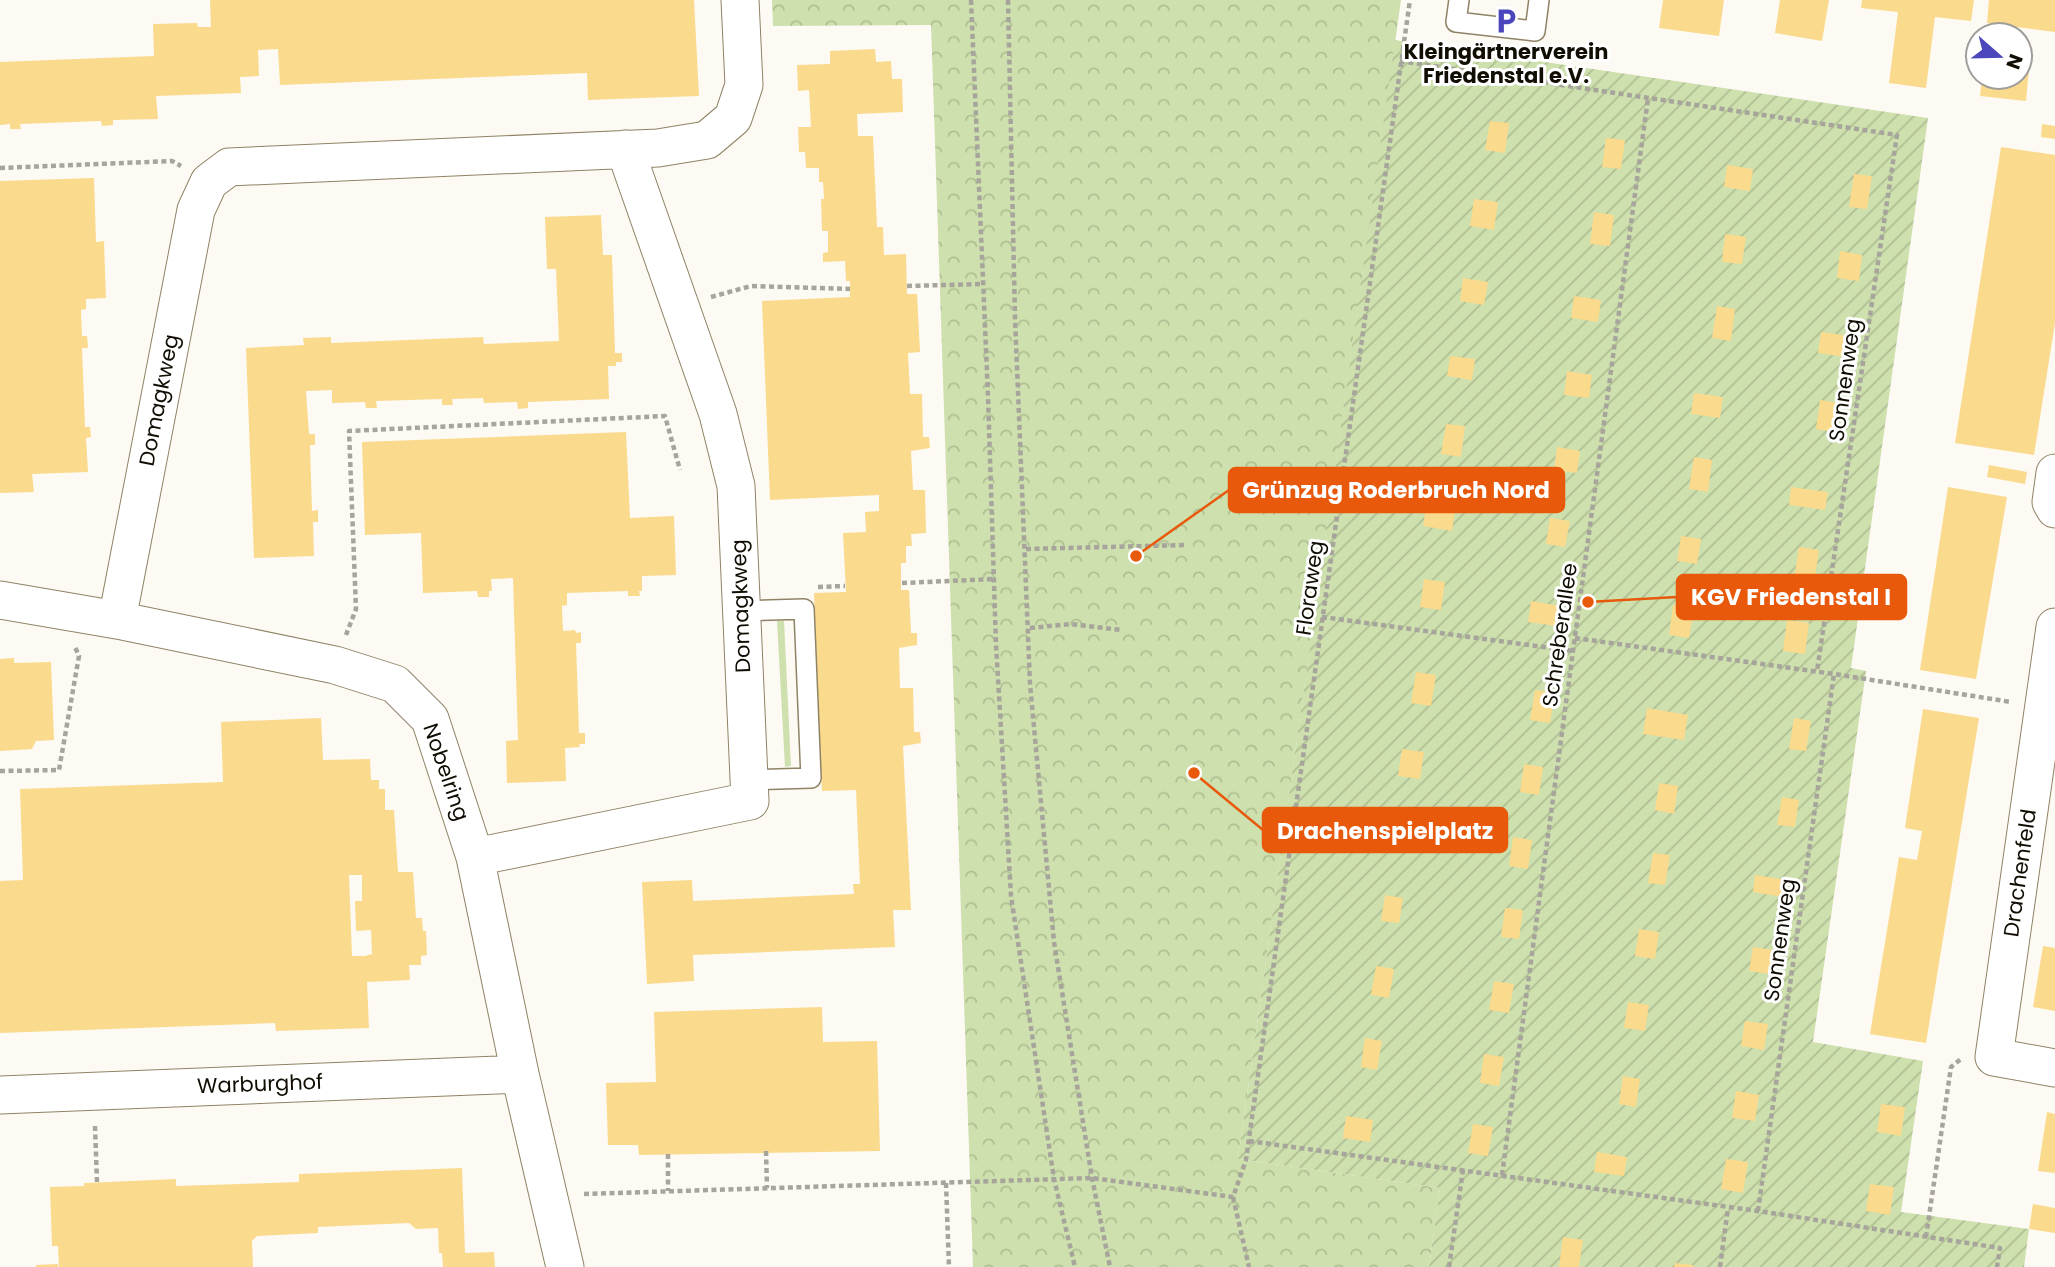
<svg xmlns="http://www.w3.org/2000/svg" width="2055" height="1267" font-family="Poppins,sans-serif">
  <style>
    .grass { fill: #cde0ad }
    .forest { fill: url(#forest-crowns) }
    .garden { fill: url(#garden-furrows) }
    .building { fill: #fada8c; fill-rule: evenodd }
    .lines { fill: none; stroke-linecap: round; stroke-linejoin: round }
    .lane-casing { stroke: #8f8365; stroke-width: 22 }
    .street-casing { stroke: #8f8365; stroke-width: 39 }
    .path { stroke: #a7a49c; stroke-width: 4.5; stroke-dasharray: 5 3.5; stroke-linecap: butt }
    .lane { stroke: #fff; stroke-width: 19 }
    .street { stroke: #fff; stroke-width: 37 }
    .labels { text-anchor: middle; stroke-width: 6; stroke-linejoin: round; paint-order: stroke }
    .poi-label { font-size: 21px; font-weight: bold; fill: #110d03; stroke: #fff }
    .street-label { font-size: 21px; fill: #110d03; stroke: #fff }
    .leader { fill: none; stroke: #e8590c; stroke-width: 2.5 }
    .callout-dot { fill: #e8590c; stroke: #fff; stroke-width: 2.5 }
    .callout { fill: #e8590c; stroke: #e8590c; stroke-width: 2.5 }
    .callout-label { font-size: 23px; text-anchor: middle; font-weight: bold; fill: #fff }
  </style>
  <defs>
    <pattern id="forest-crowns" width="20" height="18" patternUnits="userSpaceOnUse" patternTransform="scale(1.75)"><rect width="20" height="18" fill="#cde0ad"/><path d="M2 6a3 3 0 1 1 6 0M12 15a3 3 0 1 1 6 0" fill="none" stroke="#afbf93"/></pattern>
    <pattern id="garden-furrows" width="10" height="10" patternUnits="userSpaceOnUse" patternTransform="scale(1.75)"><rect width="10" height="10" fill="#cde0ad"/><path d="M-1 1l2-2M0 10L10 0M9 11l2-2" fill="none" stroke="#afbf93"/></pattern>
  </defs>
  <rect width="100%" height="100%" fill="#fdfaf4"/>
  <!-- grass -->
  <path class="grass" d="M777 621H784L791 766 785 767Z"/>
  <!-- forest -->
  <path class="forest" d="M772 0H1401L1238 1159 1440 1188 1429 1267H973L931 25 773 26Z"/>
  <!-- garden -->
  <path class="garden" d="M1395 40 1928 118 1851 668 1866 671 1813 1042 1923 1061 1901 1212 2029 1229 2024 1267H1429L1440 1188 1238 1159Z"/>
  <!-- building -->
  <path class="building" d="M210 0H694L699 96 588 100 587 73 280 85 278 49 258 50 259 76 240 77 241 93 156 96 158 119 113 120V125L102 126 101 121 20 124 21 129H10V124L0 125V62L154 56 153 24 197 23 198 27H211Z
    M1663 0H1724L1719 36 1659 28Z
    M1780 0H1829L1822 41 1775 33Z
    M1862 0H1974L1971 21 1935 17 1926 88 1889 83 1898 12 1861 8Z
    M1989 0H2055V32L1987 23Z
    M875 49 876 62 891 61 892 79H902L903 112 857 114 858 136H873L877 227H883L884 255 906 254 907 294H917L920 352 908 353 910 394H922L923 437H929L930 448 911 451 913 490H925L926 533 911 534 912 546H906V563H901V590H909L911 633H917V645L899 648 900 688H913L914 732H920L921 743 903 746 911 910H893L895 947 693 955 694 981 647 984 642 882 692 880 693 901 854 894 853 884H860L856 790 822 791 814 593 846 592 843 533 866 532 865 512 879 511V495L770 500 762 301 850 297V281H846L845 261 823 262V253L828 252V231H822L821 199H824L823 182H819V168H806L805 152H799L798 127H811L809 90 798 91 797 65 830 64V51Z
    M2020 68 2029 69 2026 101 1980 96 1982 77H2020Z
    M1490 121 1509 123 1505 153 1485 150Z
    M2042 124 2055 126V139L2041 137Z
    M1606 138 1625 140 1621 169 1602 167Z
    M2001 147 2055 155V323L2034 455 1955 443Z
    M1727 165 1753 169 1750 191 1724 187Z
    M1854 174 1872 176 1867 209 1849 207Z
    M94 178 96 242 104 241 106 298 86 299V309L81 310 82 336H87L88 348H82L85 427H90L91 437 86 438 88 472 32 474 34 492 0 493V181Z
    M1474 199 1498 202 1494 230 1470 226Z
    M1594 212 1614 215 1610 246 1590 244Z
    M601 215 603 255H612L615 353H622V362H616V366H608L609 399 528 402V408L518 409 517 402 484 403 483 398 452 399 453 405H442V399L376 401 377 408H366L365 402 332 403V390L306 391 309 434H315V445H310L312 511 318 510V522H313L314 556 254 558 246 348 304 345 303 338 331 337V343L483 337 484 344 559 341 556 269H547L545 217Z
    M1725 234 1746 237 1742 264 1722 262Z
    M1840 251 1862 255 1859 281 1837 278Z
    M1463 278 1488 282 1484 305 1460 301Z
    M1574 296 1601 300 1598 322 1571 318Z
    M1717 306 1735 309 1731 341 1712 338Z
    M1821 332 1849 336 1846 357 1818 353Z
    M1450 356 1475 359 1472 380 1447 376Z
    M1567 371 1592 375 1589 398 1564 395Z
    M1694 393 1723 397 1720 418 1691 414Z
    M1820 400 1839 403 1835 432 1816 429Z
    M1446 424 1465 426 1461 457 1441 454Z
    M626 432 630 518 674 516 676 575 642 576V591H639L640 596H628V591L567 593V605L562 606V608L563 631 575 630 576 633 581 632V643H576L579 733H585V744H579L580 747 565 748 566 781 507 783 506 741 518 740 513 578 491 579 492 591H489V597H478L477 591 423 593 421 533 365 535 362 442Z
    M1557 447 1580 451 1577 473 1554 470Z
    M1694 457 1712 460 1708 492 1689 489Z
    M1989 465 2027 472 2025 484 1987 477Z
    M1791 487 1828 492 1825 510 1789 505Z
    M1948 487 2007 497 1976 679 1920 670Z
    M1426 506 1455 510 1452 531 1423 526Z
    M1550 518 1570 521 1565 547 1546 544Z
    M1681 536 1701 539 1697 564 1677 561Z
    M1799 547 1819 550 1814 583 1794 580Z
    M1424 579 1445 582 1441 610 1420 607Z
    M1531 601 1560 606 1557 626 1528 622Z
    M1673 605 1694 608 1689 638 1669 635Z
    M1787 620 1809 623 1805 654 1783 651Z
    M14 658V663L51 662 54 740 36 741 32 749 0 751V659Z
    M1416 672 1436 675 1431 706 1411 703Z
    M1535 690 1555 693 1550 723 1530 720Z
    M1647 708 1688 715 1684 740 1643 734Z
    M1923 709 1979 718 1926 1043 1870 1034 1899 857 1917 860 1922 831 1905 828Z
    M321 718 323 760 370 759 371 780H379V789H385V810H394L398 872H413L416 918H422L423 931H426L427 955 421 956V965H409L410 980 367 982 369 1028 276 1031 275 1023 0 1033V881L23 880 20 789 223 782 221 722ZM349 875H362V901H355L356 931 371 930 372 954 365 956H352Z
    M1794 718 1811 721 1806 751 1789 749Z
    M1402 749 1424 752 1420 779 1398 776Z
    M1524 764 1543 767 1539 795 1520 792Z
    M1659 783 1678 786 1674 814 1655 810Z
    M1782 797 1799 800 1795 827 1777 825Z
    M1513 837 1532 840 1528 869 1509 866Z
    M1653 853 1670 855 1665 885 1648 883Z
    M1755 875 1786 880 1783 897 1753 892Z
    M1385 895 1403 898 1399 923 1381 921Z
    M1505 908 1523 910 1519 939 1501 937Z
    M1639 929 1659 932 1655 959 1635 956Z
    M2043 946 2055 948V1011L2033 1007Z
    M1753 947 1779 951 1775 975 1749 971Z
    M1376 966 1394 969 1389 998 1371 995Z
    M1494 981 1514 984 1509 1013 1489 1010Z
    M1628 1002 1649 1005 1645 1031 1624 1028Z
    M822 1007 823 1042 877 1041 880 1151 639 1155 638 1145H608L606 1083 656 1082 654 1012Z
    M1745 1021 1768 1024 1764 1050 1741 1046Z
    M1365 1038 1382 1041 1377 1070 1361 1067Z
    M1484 1054 1504 1057 1499 1086 1480 1083Z
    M1623 1076 1640 1079 1636 1107 1619 1104Z
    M1736 1091 1759 1095 1755 1121 1732 1118Z
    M1881 1104 1905 1107 1901 1136 1877 1132Z
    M2047 1112 2055 1114V1173L2038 1171Z
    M1346 1116 1373 1120 1370 1142 1343 1138Z
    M1473 1124 1493 1127 1488 1156 1468 1153Z
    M1597 1152 1627 1157 1624 1176 1594 1172Z
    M1726 1159 1748 1162 1743 1193 1721 1189Z
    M462 1168 465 1253 494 1252 495 1267H443L442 1253H439L438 1228 416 1229 409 1223 318 1227V1233L257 1236 252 1241 253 1267H59L58 1246H52L50 1187 84 1186V1183H86L176 1179V1186L299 1182V1174Z
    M1870 1184 1894 1187 1890 1215 1866 1211Z
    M2033 1204 2055 1208V1233L2029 1229Z
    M1563 1237 1583 1240 1579 1267H1559Z
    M1675 1263 1693 1265V1267H1674Z
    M58 1264V1267H36V1265Z"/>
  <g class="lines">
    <!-- lane casing -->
    <g class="lane-casing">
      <path id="lane" d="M1459 0 1456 22 1535 31 1539 0
        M741 611 804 609 811 778 749 780"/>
    </g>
    <!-- street casing -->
    <g class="street-casing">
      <path id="street" d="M2055 473 2051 502 2055 509
        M0 600 117 620 335 665 395 684 430 719 475 857 520 1074 565 1267
        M117 620 196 210 209 182 229 167 658 148 707 140 733 118 744 85 740 0
        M2055 627 1994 1057 2055 1068
        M475 857 750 801 736 486 718 414 625 149
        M0 1095 520 1074"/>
    </g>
    <!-- path -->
    <path class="path" d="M971 0 988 396 996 645 1011 896 1054 1179 1075 1267
      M1008 0 1015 318 1030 684 1054 942 1092 1178 1110 1267
      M1400 61 1897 135 1817 671
      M0 168 172 161 181 166
      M907 286 983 284
      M711 297 751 286 850 289
      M1026 549 1187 545
      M902 583 994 579
      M818 587 845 586
      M1322 617 1573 651
      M1030 628 1071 624 1121 630
      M346 635 356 609 349 431 665 416 680 470
      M1575 638 1834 674 2011 702
      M0 771 59 770 79 656 75 647
      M95 1126 97 1182
      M1249 1141 1758 1211 2000 1248 1997 1267
      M766 1151 767 1188
      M668 1154V1191
      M1502 1175 1648 98
      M946 1183 949 1267
      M584 1194 1092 1178 1233 1197 1246 1160 1410 0
      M1233 1197 1249 1267
      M1758 1211 1834 674
      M1926 1237 1951 1067 1961 1059
      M1449 1267 1463 1170
      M1720 1267 1728 1208"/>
    <!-- lane -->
    <use href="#lane" class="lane"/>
    <!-- street -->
    <use href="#street" class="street"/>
  </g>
  <!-- icons -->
  <defs>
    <g id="parking-bare" transform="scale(2.1)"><path d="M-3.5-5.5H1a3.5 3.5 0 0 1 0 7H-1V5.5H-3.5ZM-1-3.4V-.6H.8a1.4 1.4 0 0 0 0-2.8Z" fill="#4b46bc" stroke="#fff" stroke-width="2.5" paint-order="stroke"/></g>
  </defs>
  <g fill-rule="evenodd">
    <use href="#parking-bare" x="1506" y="21"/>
  </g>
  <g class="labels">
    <!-- poi labels -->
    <g class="poi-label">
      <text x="1506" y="59">Kleingärtnerverein<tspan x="1506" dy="24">Friedenstal e.V.</tspan></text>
    </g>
    <!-- street labels -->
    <g class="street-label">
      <text transform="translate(1845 380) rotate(-82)" y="7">Sonnenweg</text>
      <text transform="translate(159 400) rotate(-79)" y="7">Domagkweg</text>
      <text transform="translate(1310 588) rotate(-82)" y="7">Floraweg</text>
      <text transform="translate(741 606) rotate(-92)" y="7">Domagkweg</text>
      <text transform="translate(1560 635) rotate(-82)" y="7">Schreberallee</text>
      <text transform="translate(446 772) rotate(71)" y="7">Nobelring</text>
      <text transform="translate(2020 873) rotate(-82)" y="7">Drachenfeld</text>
      <text transform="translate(1780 940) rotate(-82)" y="7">Sonnenweg</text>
      <text transform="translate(260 1084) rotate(-2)" y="7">Warburghof</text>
    </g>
  </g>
  <!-- callouts -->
  <path class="leader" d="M1136 556L1229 490M1588 602L1677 597M1194 773L1263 830"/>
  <g class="callout-dot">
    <circle cx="1136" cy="556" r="7"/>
    <circle cx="1588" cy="602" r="7"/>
    <circle cx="1194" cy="773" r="7"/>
  </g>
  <g class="callout">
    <rect x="1229" y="468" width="335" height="44" rx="7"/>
    <rect x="1677" y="575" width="229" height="44" rx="7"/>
    <rect x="1263" y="808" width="244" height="44" rx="7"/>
  </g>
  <g class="callout-label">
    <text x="1396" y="498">Grünzug Roderbruch Nord</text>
    <text x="1791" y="605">KGV Friedenstal I</text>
    <text x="1385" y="839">Drachenspielplatz</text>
  </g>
  <!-- north arrow -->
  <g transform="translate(1999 56) rotate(110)"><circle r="33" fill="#ffffff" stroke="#a09e9a" stroke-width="2"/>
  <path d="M0-5L12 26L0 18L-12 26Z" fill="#4b46bc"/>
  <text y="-10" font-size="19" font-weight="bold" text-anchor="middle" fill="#110d03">N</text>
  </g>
</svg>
